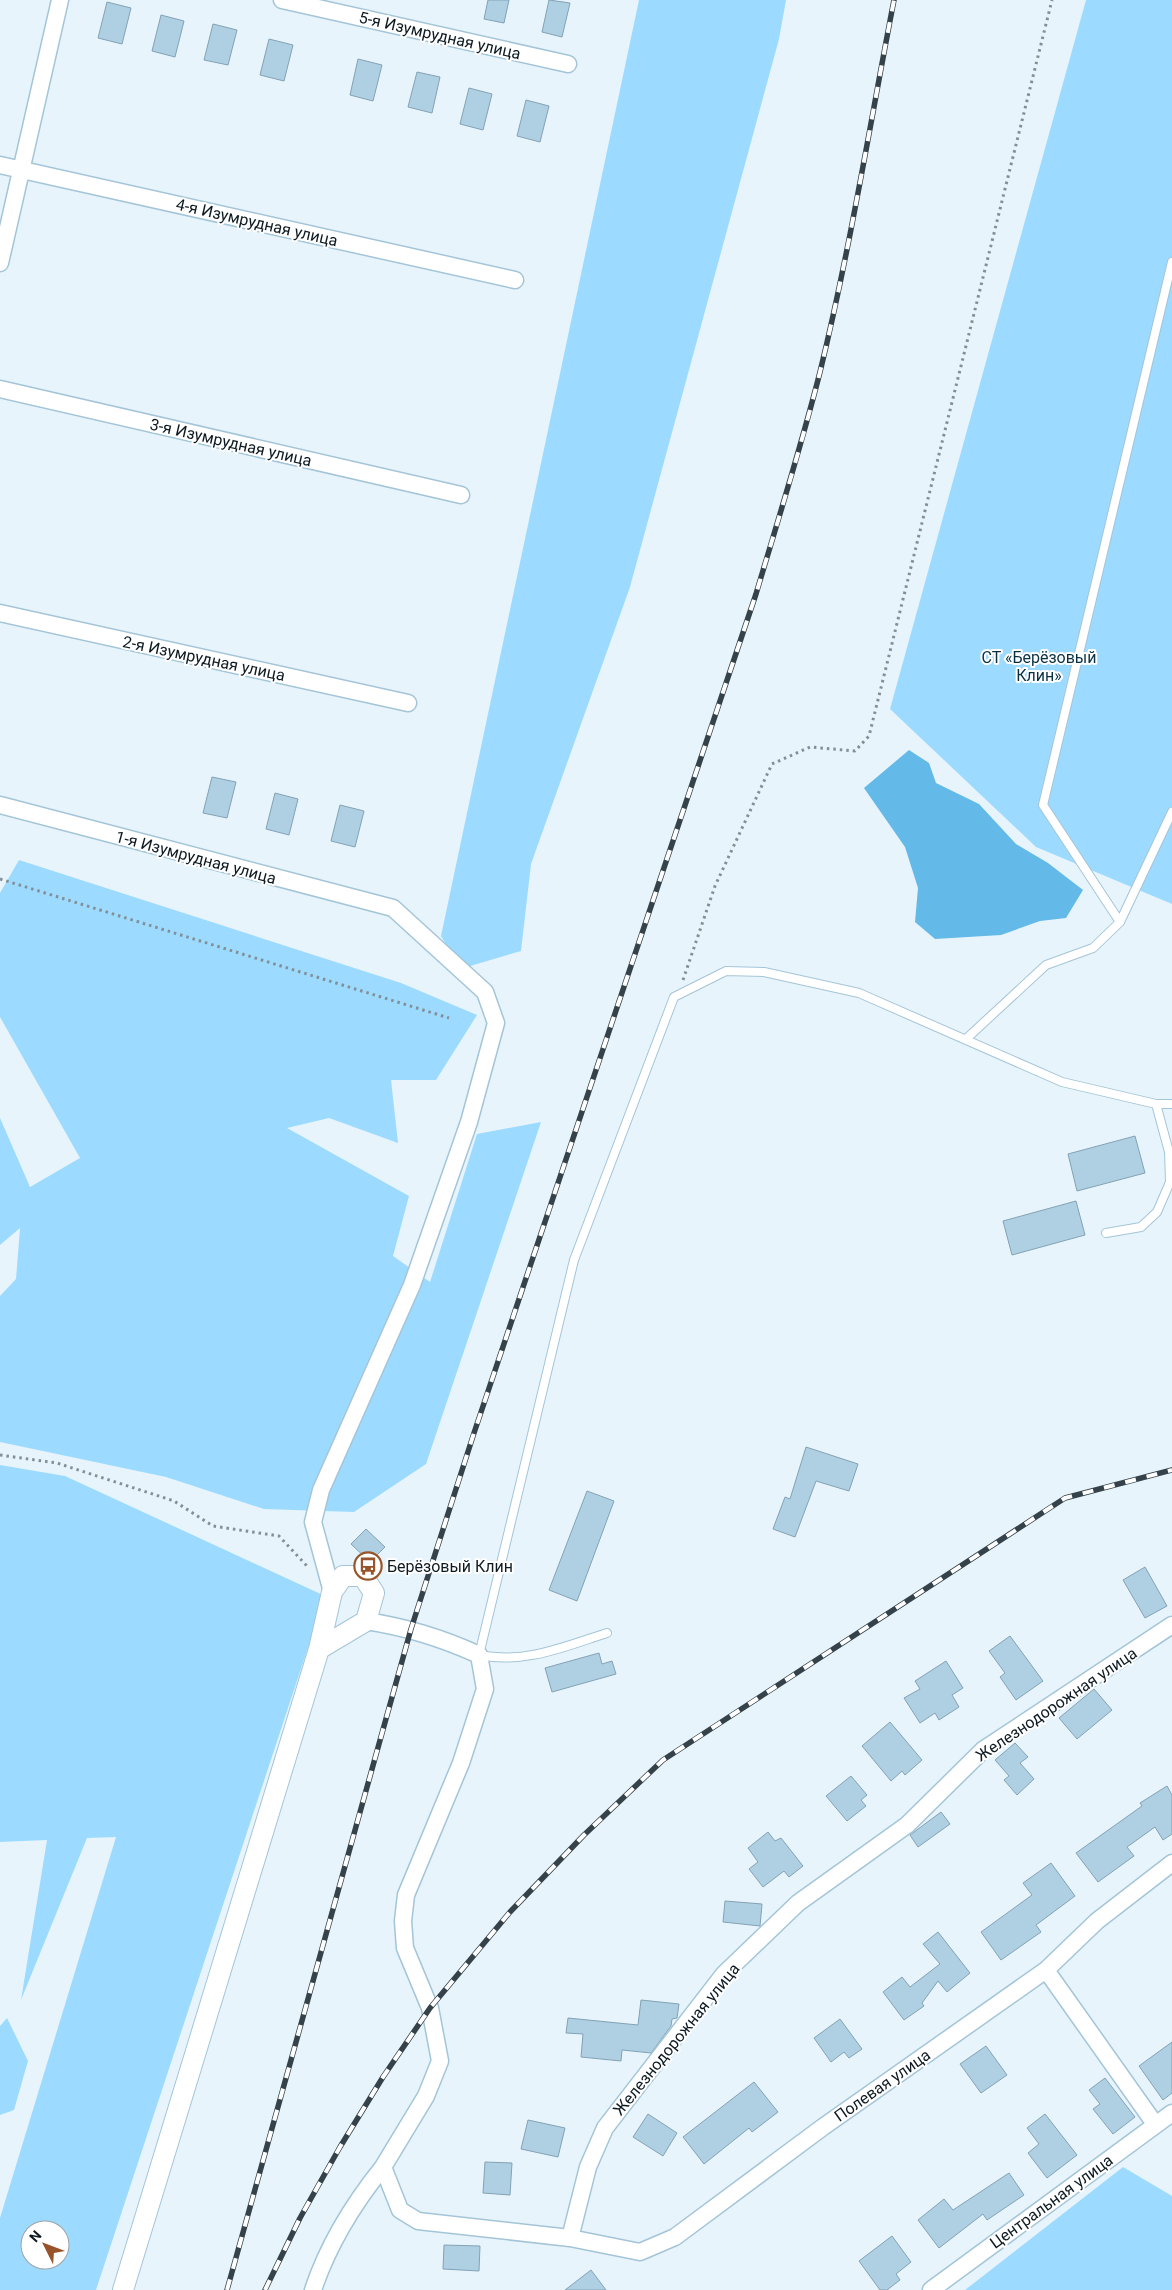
<svg xmlns="http://www.w3.org/2000/svg" width="1172" height="2290" font-family="Roboto,sans-serif">
  <style>
    .green { fill: #9cdbff; fill-rule: evenodd }
    .water { fill: #63b9e7 }
    .building { fill: #afd0e3; stroke: #83a2b5 }
    .lines { fill: none; stroke-linecap: round; stroke-linejoin: round }
    .service-casing { stroke: #a4c5d8; stroke-width: 10 }
    .minor-casing { stroke: #a4c5d8; stroke-width: 19 }
    .tertiary-casing { stroke: #a4c5d8; stroke-width: 22 }
    .path { stroke: #838f97; stroke-width: 3; stroke-dasharray: 2.5 4; stroke-linecap: butt }
    .service { stroke: #fff; stroke-width: 8 }
    .minor { stroke: #fff; stroke-width: 16 }
    .tertiary { stroke: #fff; stroke-width: 20 }
    .rail-casing { stroke: #364249; stroke-width: 5.5 }
    .rail { stroke: #fff; stroke-width: 4; stroke-dasharray: 11; stroke-linecap: butt }
    .labels { text-anchor: middle; stroke-width: 4; stroke-linejoin: round; paint-order: stroke }
    .street-label { font-size: 16px; fill: #0e1a21; stroke: #fff }
    .park-label { font-size: 16px; fill: #083043; stroke: #fff }
    .poi-label { font-size: 16px; fill: #0e1a21; stroke: #fff; text-anchor: start }
  </style>
  <rect width="100%" height="100%" fill="#e7f4fc"/>
  <!-- green -->
  <path class="green" d="M639 0H786L779 39 630 587 531 864 521 951 460 969 441 936Z
    M1086 0H1172V904L1036 847 890 709Z
    M19 860 401 983 477 1015 436 1080H391L398 1143 329 1118 287 1128 409 1196 393 1256 430 1282 477 1134 541 1122 426 1464 354 1512 264 1509 166 1477 0 1442V1296L16 1279 20 1228 0 1245V1118L30 1187 80 1158 0 1017V893Z
    M0 1465 65 1476 325 1596 96 2290H0V2218L116 1837 87 1838 21 2000 47 1840 0 1842ZM30 2230H60V2260H30Z
    M7 2018 28 2061 14 2110 0 2115V2026Z
    M1123 2167 1172 2196V2290H965Z"/>
  <!-- water -->
  <path class="water" d="M909 750 929 763 936 783 979 804 1016 844 1048 863 1083 890 1066 918 1040 921 1001 935 935 939 915 922 918 888 905 847 864 788Z"/>
  <!-- building -->
  <path class="building" d="M488 0H509L504 23 484 19Z
    M549 0 570 3 562 37 542 32Z
    M107 2 131 8 122 44 98 38Z
    M161 15 184 21 175 57 152 51Z
    M213 24 237 30 228 65 204 60Z
    M269 39 293 45 284 81 260 75Z
    M358 59 382 65 373 101 350 95Z
    M417 72 440 77 432 113 408 107Z
    M469 88 492 94 483 130 460 124Z
    M526 100 549 106 540 142 517 136Z
    M212 777 236 782 227 818 203 813Z
    M275 793 298 799 289 835 266 829Z
    M340 805 364 811 355 847 331 841Z
    M1135 1136 1145 1173 1077 1191 1068 1154Z
    M1076 1201 1085 1235 1012 1255 1003 1221Z
    M806 1447 858 1464 849 1491 816 1481 795 1537 773 1529 785 1497 790 1499Z
    M587 1491 614 1501 577 1601 549 1590Z
    M366 1529 385 1547 370 1562 351 1544Z
    M1145 1567 1167 1606 1145 1618 1123 1580Z
    M1010 1636 1043 1681 1016 1700 1000 1677 1005 1673 989 1651Z
    M599 1653 602 1664 612 1661 616 1674 552 1692 545 1668Z
    M946 1661 963 1688 952 1695 959 1707 939 1720 935 1713 920 1723 904 1698 920 1689 915 1681Z
    M1094 1689 1112 1710 1077 1739 1059 1718Z
    M890 1722 922 1760 905 1775 902 1771 891 1781 862 1746Z
    M1015 1743 1028 1757 1020 1763 1034 1779 1017 1795 1004 1780 1009 1776 995 1760Z
    M851 1776 867 1795 861 1800 866 1806 847 1821 826 1796Z
    M1167 1786 1172 1795V1834L1163 1840 1155 1827 1127 1847 1134 1856 1098 1882 1076 1853 1142 1806 1140 1803Z
    M941 1812 950 1824 918 1847 910 1835Z
    M768 1832 775 1841 781 1838 803 1866 789 1877 784 1871 763 1887 749 1869 758 1862 748 1848Z
    M1051 1863 1075 1896 1036 1925 1041 1932 1001 1960 981 1932 1032 1895 1023 1883Z
    M725 1901 762 1904 760 1926 723 1922Z
    M938 1932 970 1973 947 1992 938 1981 922 2003 924 2006 904 2020 883 1992 902 1977 910 1987 940 1964 923 1944Z
    M641 2000 679 2004 677 2018 672 2019 671 2026 651 2053 622 2050 621 2061 581 2057 583 2034 566 2033 568 2018 638 2025Z
    M840 2019 862 2049 849 2058 844 2052 831 2062 814 2038Z
    M1172 2042V2093L1163 2100 1139 2066Z
    M986 2046 1007 2075 981 2093 960 2064Z
    M1105 2078 1135 2117 1113 2134 1093 2109 1100 2104 1089 2090Z
    M754 2082 778 2112 752 2132 749 2128 704 2164 683 2137Z
    M648 2114 677 2133 663 2156 633 2137Z
    M1045 2114 1077 2155 1047 2178 1028 2153 1039 2144 1027 2128Z
    M528 2120 565 2128 558 2157 521 2149Z
    M485 2162 512 2163 510 2195 483 2193Z
    M1009 2173 1024 2195 987 2220 983 2214 939 2248 918 2220 944 2199 953 2210Z
    M892 2236 911 2262 896 2274 900 2280 887 2290H880L859 2261Z
    M444 2245 480 2246 479 2271 443 2269Z
    M591 2270 606 2290H565Z"/>
  <g class="lines">
    <!-- service casing -->
    <g class="service-casing">
      <path id="service" d="M1120 922 1043 805 1172 262
        M966 1039 1046 965 1093 948 1120 922 1172 812
        M1106 1233 1141 1227 1157 1212 1170 1182 1169 1152 1156 1104
        M607 1633C563 1647 526 1664 479 1655L574 1260 674 997 726 971 764 972 859 993 1062 1082 1156 1104H1172"/>
    </g>
    <!-- minor casing -->
    <g class="minor-casing">
      <path id="minor" d="M282 0 568 64
        M0 165 515 280
        M0 263 60 0
        M0 389 461 495
        M0 613 408 703
        M0 805 393 908 485 992 496 1023 469 1122 412 1285 321 1490 313 1522 332 1592
        M366 1621C406 1627 442 1638 479 1655L485 1689 461 1763 406 1895 403 1921 405 1948 430 2008 440 2061 426 2096 383 2167 400 2210 418 2221 570 2238 640 2252 675 2237 823 2127 1046 1970 1097 1921 1172 1863
        M1046 1970 1155 2124
        M570 2238 588 2167 605 2128 724 1974 798 1903 907 1825 983 1750 1172 1625
        M313 2290C328 2245 354 2203 383 2167
        M931 2290 1172 2113"/>
    </g>
    <!-- tertiary casing -->
    <g class="tertiary-casing">
      <path id="tertiary" d="M123 2290 319 1649 332 1592 343 1576H363L374 1593 366 1621 319 1649"/>
    </g>
    <!-- path -->
    <path class="path" d="M0 879 449 1018
      M683 980 715 886 772 764 810 747 855 751 869 736 1052 0
      M0 1455 57 1463 174 1501 213 1526 279 1536 307 1566"/>
    <!-- service -->
    <use href="#service" class="service"/>
    <!-- minor -->
    <use href="#minor" class="minor"/>
    <!-- tertiary -->
    <use href="#tertiary" class="tertiary"/>
    <!-- rail casing -->
    <g class="rail-casing">
      <path id="rail" d="M227 2290 411 1629 474 1433 756 594C778 520 801 447 820 372 850 249 870 124 894 0
        M265 2290 300 2218 340 2147 383 2077 430 2008 510 1912 584 1835 663 1760 1065 1498 1172 1470"/>
    </g>
    <!-- rail -->
    <use href="#rail" class="rail"/>
  </g>
  <!-- icons -->
  <defs>
    <g id="bus-ring" transform="scale(1.4375)"><circle r="9.5" fill="#fff" stroke="#985328" stroke-width="1.5"/><path d="M-5-6H5V4H4V6H2V4H-2V6H-4V4H-5ZM-3.5-4V0h7V-4ZM-3.5 1.2v1.5H-2V1.2ZM2 1.2v1.5H3.5V1.2Z" fill="#985328"/></g>
  </defs>
  <g fill-rule="evenodd">
    <use href="#bus-ring" x="368" y="1566"/>
  </g>
  <g class="labels">
    <!-- street labels -->
    <g class="street-label">
      <text transform="translate(440 35) rotate(13)" y="6">5-я Изумрудная улица</text>
      <text transform="translate(257 222) rotate(13)" y="6">4-я Изумрудная улица</text>
      <text transform="translate(231 442) rotate(13)" y="6">3-я Изумрудная улица</text>
      <text transform="translate(204 658) rotate(12)" y="6">2-я Изумрудная улица</text>
      <text transform="translate(196 857) rotate(15)" y="6">1-я Изумрудная улица</text>
      <text transform="translate(1056 1704) rotate(-34)" y="6">Железнодорожная улица</text>
      <text transform="translate(676 2039) rotate(-51)" y="6">Железнодорожная улица</text>
      <text transform="translate(882 2085) rotate(-35)" y="6">Полевая улица</text>
      <text transform="translate(1051 2201) rotate(-36)" y="6">Центральная улица</text>
    </g>
    <!-- park labels -->
    <g class="park-label">
      <text x="1039" y="663">СТ «Берёзовый<tspan x="1039" dy="18">Клин»</tspan></text>
    </g>
    <!-- poi labels -->
    <g class="poi-label">
      <text x="387" y="1572">Берёзовый Клин</text>
    </g>
  </g>
  <!-- north arrow -->
  <g transform="translate(45 2245) rotate(312)"><circle r="24" fill="#ffffff" stroke="#9fa3a6"/>
  <path d="M0-4L9 19L0 12L-9 19Z" fill="#985328"/>
  <text y="-8" font-size="14" font-weight="bold" text-anchor="middle" fill="#0e1a21">N</text>
  </g>
</svg>
